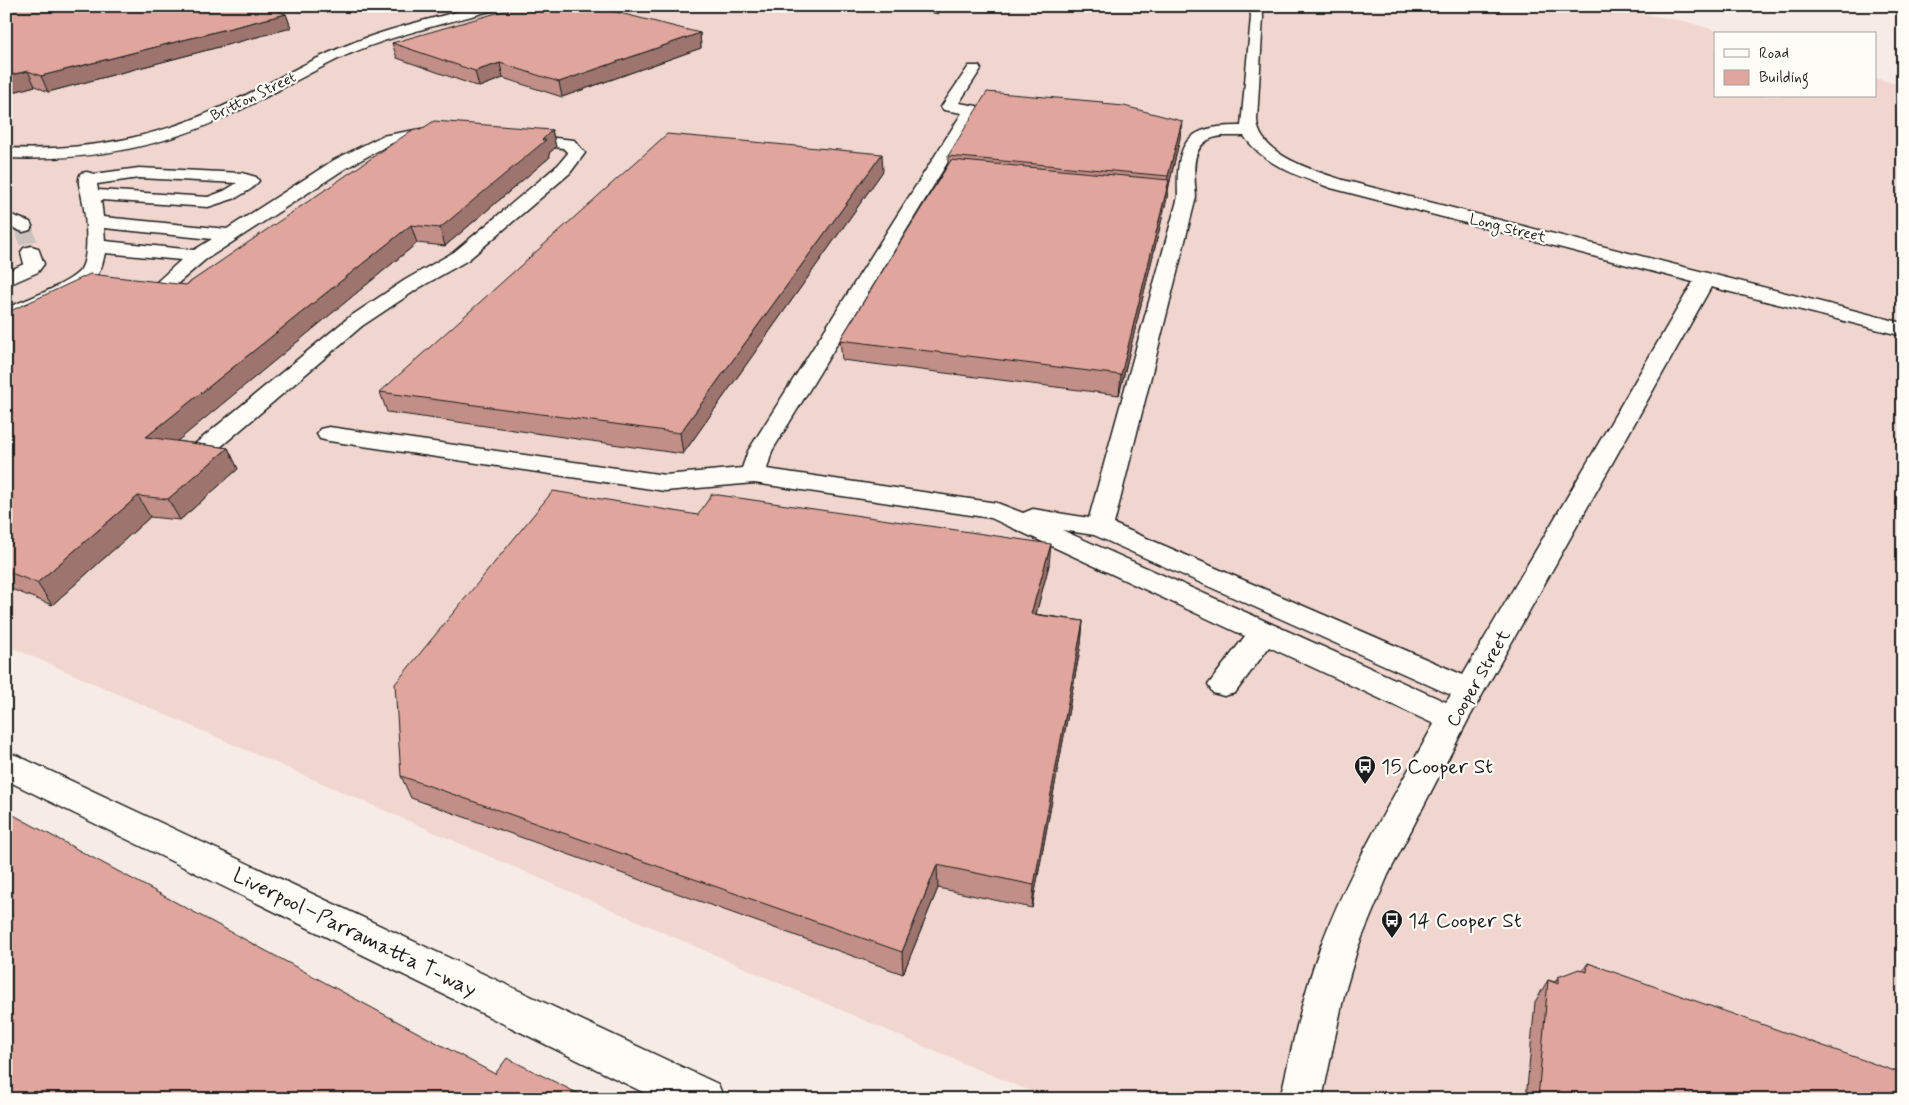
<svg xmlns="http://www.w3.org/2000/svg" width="1909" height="1105" font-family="Mynerve,sans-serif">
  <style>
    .built { fill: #f0d6cf }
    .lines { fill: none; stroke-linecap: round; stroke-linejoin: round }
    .minor-tunnel { stroke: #cbc2bd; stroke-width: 18; stroke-dasharray: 18 9; stroke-linecap: butt }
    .minor-casing { stroke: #1c1c1c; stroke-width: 3 }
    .path { stroke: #1c1c1c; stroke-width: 2; stroke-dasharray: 2 2; stroke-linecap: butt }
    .minor { fill: #fdfcf7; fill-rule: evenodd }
    .wall { fill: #c18f87; stroke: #1c1c1c }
    .shaded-wall { fill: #9d746e; stroke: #1c1c1c }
    .building { fill: #e0a69d; stroke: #1c1c1c }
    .labels { text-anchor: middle; stroke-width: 4.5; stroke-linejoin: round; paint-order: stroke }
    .far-street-label { font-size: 15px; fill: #1c1c1c; stroke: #fdfcf7 }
    .street-label { font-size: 18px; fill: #1c1c1c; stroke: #fdfcf7 }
    .near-poi-label { font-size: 21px; fill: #1c1c1c; stroke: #fdfcf7; text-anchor: start }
    .near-street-label { font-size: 21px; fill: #1c1c1c; stroke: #fdfcf7 }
  </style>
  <rect width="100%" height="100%" fill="#f7ebe5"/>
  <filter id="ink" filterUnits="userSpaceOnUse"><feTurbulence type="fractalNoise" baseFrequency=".02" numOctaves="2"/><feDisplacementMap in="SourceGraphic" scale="10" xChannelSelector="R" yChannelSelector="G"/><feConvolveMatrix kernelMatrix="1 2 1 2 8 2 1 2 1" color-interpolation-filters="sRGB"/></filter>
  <g filter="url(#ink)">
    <!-- built -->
    <path class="built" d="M6 6H1602L1688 22 1728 34H1715V96H1875V78L1903 86V1099H1049L953 1059 6 645Z"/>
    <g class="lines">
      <!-- minor-tunnel -->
      <path class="minor-tunnel" d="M23 226 31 252"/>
      <!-- minor casing -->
      <g class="minor-casing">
        <path id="minor" d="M478 6H499L497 9C448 23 396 34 349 54 305 74 264 100 221 119 153 150 80 161 6 158V148C77 151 145 141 210 112 254 93 295 67 340 48 384 29 432 19 478 6Z
          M1250 6H1262L1263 17 1257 120C1258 155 1315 171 1343 180L1903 323V336L1711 287 1468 720 1388 875 1358 947 1344 995 1322 1099H1280C1292 1048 1302 997 1320 948 1349 869 1394 797 1434 724L1269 647 1235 693 1224 696 1213 693 1208 685 1245 636 991 518 754 483 665 491 329 441 320 439 317 434 320 429 329 427 665 475 742 468 748 451 962 113 944 110 941 107 969 66H979L981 69 959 103 977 106 980 109 772 451 767 469 997 503 1023 513 1033 509 1089 518 1178 197C1176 144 1184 125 1241 126L1251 17ZM1223 136H1244C1264 165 1298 176 1331 188L1693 282 1463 675 1114 524 1196 197C1194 171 1188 139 1223 136ZM1062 530 1094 535 1451 695 1446 702Z
          M432 127 446 129 448 132 446 135 440 137 392 143 346 168 205 260 155 303 148 305 141 303 138 299 181 260 105 253C103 261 102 269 97 275 83 293 29 317 6 322V308C23 301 72 283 81 269 90 254 86 216 82 198 81 191 76 180 81 173L87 172 94 174 139 168 242 173 256 177 259 181 251 189 236 198 208 207 101 200 103 217 227 229 334 160 382 136ZM139 178 237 183 224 191 208 197 98 190 97 184ZM104 228 212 239 194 250 105 241Z
          M517 134 574 140 585 153 570 173 468 260 419 288 362 326 197 467 188 470 179 467 175 462 179 457 348 318 405 280 454 252 558 165 568 153 563 148 511 142 509 139 511 136Z
          M6 213 30 222 32 226 30 230 23 232 6 225Z
          M31 246 38 248 44 264 38 272 6 286V272L24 264 21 252 24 248Z
          M6 752 18 756 718 1084 724 1099H657L6 780Z"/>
      </g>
      <!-- path -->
      <path class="path" d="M1870 6 1903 11"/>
      <!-- minor -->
      <use href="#minor" class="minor"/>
    </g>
    <!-- wall -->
    <path class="wall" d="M6 6 286 14 291 28 48 92 35 86 6 94Z
      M904 6H944L938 14Z
      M700 33 701 48 562 97 503 78 479 87 397 58 392 43Z
      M1103 102V104L1180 138 1169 185 1167 198 1119 395 842 360 840 340 948 165V156Z
      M420 130H552L556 147 549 153 550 157 445 246 417 243 177 441 228 448 238 469 180 520 150 517 52 605 6 587V313L186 285Z
      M883 171 683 454 387 412 380 392Z
      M698 515 1049 565 1036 614 1083 621 1081 644 1032 908 938 888 903 974 411 798 401 776Z
      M1588 963 1903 1099H1526L1535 1002 1548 980 1555 982 1558 977 1583 970Z"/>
    <!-- shaded-wall -->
    <path class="shaded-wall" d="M938 6H944L938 14Z
      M286 14 291 28 48 92 41 76Z
      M700 33 701 48 562 97 559 82Z
      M500 63 503 78 479 87 475 71Z
      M28 71 35 86 6 94V76Z
      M1182 121 1180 138 1169 185 1167 198 1119 395 1121 375 1167 189 1168 176Z
      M552 130 556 147 549 153 550 157 445 246 440 228Z
      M882 154 883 171 683 454 680 433Z
      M411 225 417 243 157 458 146 437Z
      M228 448 238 469 180 520 168 499Z
      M138 496 150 517 52 605 37 583Z
      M1051 544 1049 565 1030 636 1031 614Z
      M1083 621 1081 644 1032 908 1034 885Z
      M937 865 938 888 903 974 902 952Z"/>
    <!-- building -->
    <path class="building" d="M6 6H263L286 14 41 76 28 71 6 76Z
      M521 6H592L700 33 559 82 500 63 475 71 392 43Z
      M987 92 1103 102 1102 104 1124 106 1182 121 1168 176 948 156Z
      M434 121 552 130 542 140H546L440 228 411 225 146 437 228 448 168 499 138 496 37 583 6 571V313L90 274 186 285 414 129 420 130Z
      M667 134 882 154 680 433 380 392Z
      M951 160 1169 180 1121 375 840 340Z
      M553 491 698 515 712 494 1051 544 1031 614 1083 621 1034 885 937 865 902 952 401 776 395 684Z
      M6 811 495 1074 507 1058 589 1099H6Z
      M1588 963 1903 1074V1099H1538L1548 980 1558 984V977L1579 969 1587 972Z"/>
  </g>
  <!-- icons -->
  <defs>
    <g id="bus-pin" transform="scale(1.125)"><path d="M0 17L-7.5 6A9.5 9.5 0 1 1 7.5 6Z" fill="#1c1c1c" stroke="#fdfcf7"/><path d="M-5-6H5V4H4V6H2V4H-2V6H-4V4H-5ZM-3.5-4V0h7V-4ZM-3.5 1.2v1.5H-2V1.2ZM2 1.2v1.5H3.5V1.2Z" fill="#fff"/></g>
  </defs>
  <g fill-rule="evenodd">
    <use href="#bus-pin" x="1365" y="766"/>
    <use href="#bus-pin" x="1392" y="920"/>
  </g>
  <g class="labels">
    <!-- far-street labels -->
    <g class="far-street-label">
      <text transform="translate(253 96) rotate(-26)" y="5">Britton Street</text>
      <text transform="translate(1508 228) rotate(14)" y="5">Long Street</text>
    </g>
    <!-- street labels -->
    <g class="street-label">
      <text transform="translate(1478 678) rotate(-60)" y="6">Cooper Street</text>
    </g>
    <!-- near-poi labels -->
    <g class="near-poi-label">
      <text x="1381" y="773">15 Cooper St</text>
      <text x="1408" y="927">14 Cooper St</text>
    </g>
    <!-- near-street labels -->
    <g class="near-street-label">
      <text transform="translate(355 932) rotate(26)" y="7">Liverpool–Parramatta T-way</text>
    </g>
  </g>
  <!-- margin -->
  <rect width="1909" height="1105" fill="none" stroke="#fdfcf7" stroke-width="25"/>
  <rect x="12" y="12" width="1884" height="1080" fill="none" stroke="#1c1c1c" stroke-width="2" filter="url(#ink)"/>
  <!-- legend -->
  <rect x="1714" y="32" width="162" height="65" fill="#fdfcf7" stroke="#a3a29f"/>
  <rect x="1724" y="49" width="25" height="8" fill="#fdfcf7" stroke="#a3a29f"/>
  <text x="1759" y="58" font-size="15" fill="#1c1c1c">Road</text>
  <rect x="1724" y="70" width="25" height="15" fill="#e0a69d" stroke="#a3a29f"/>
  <text x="1759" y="82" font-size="15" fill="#1c1c1c">Building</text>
</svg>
